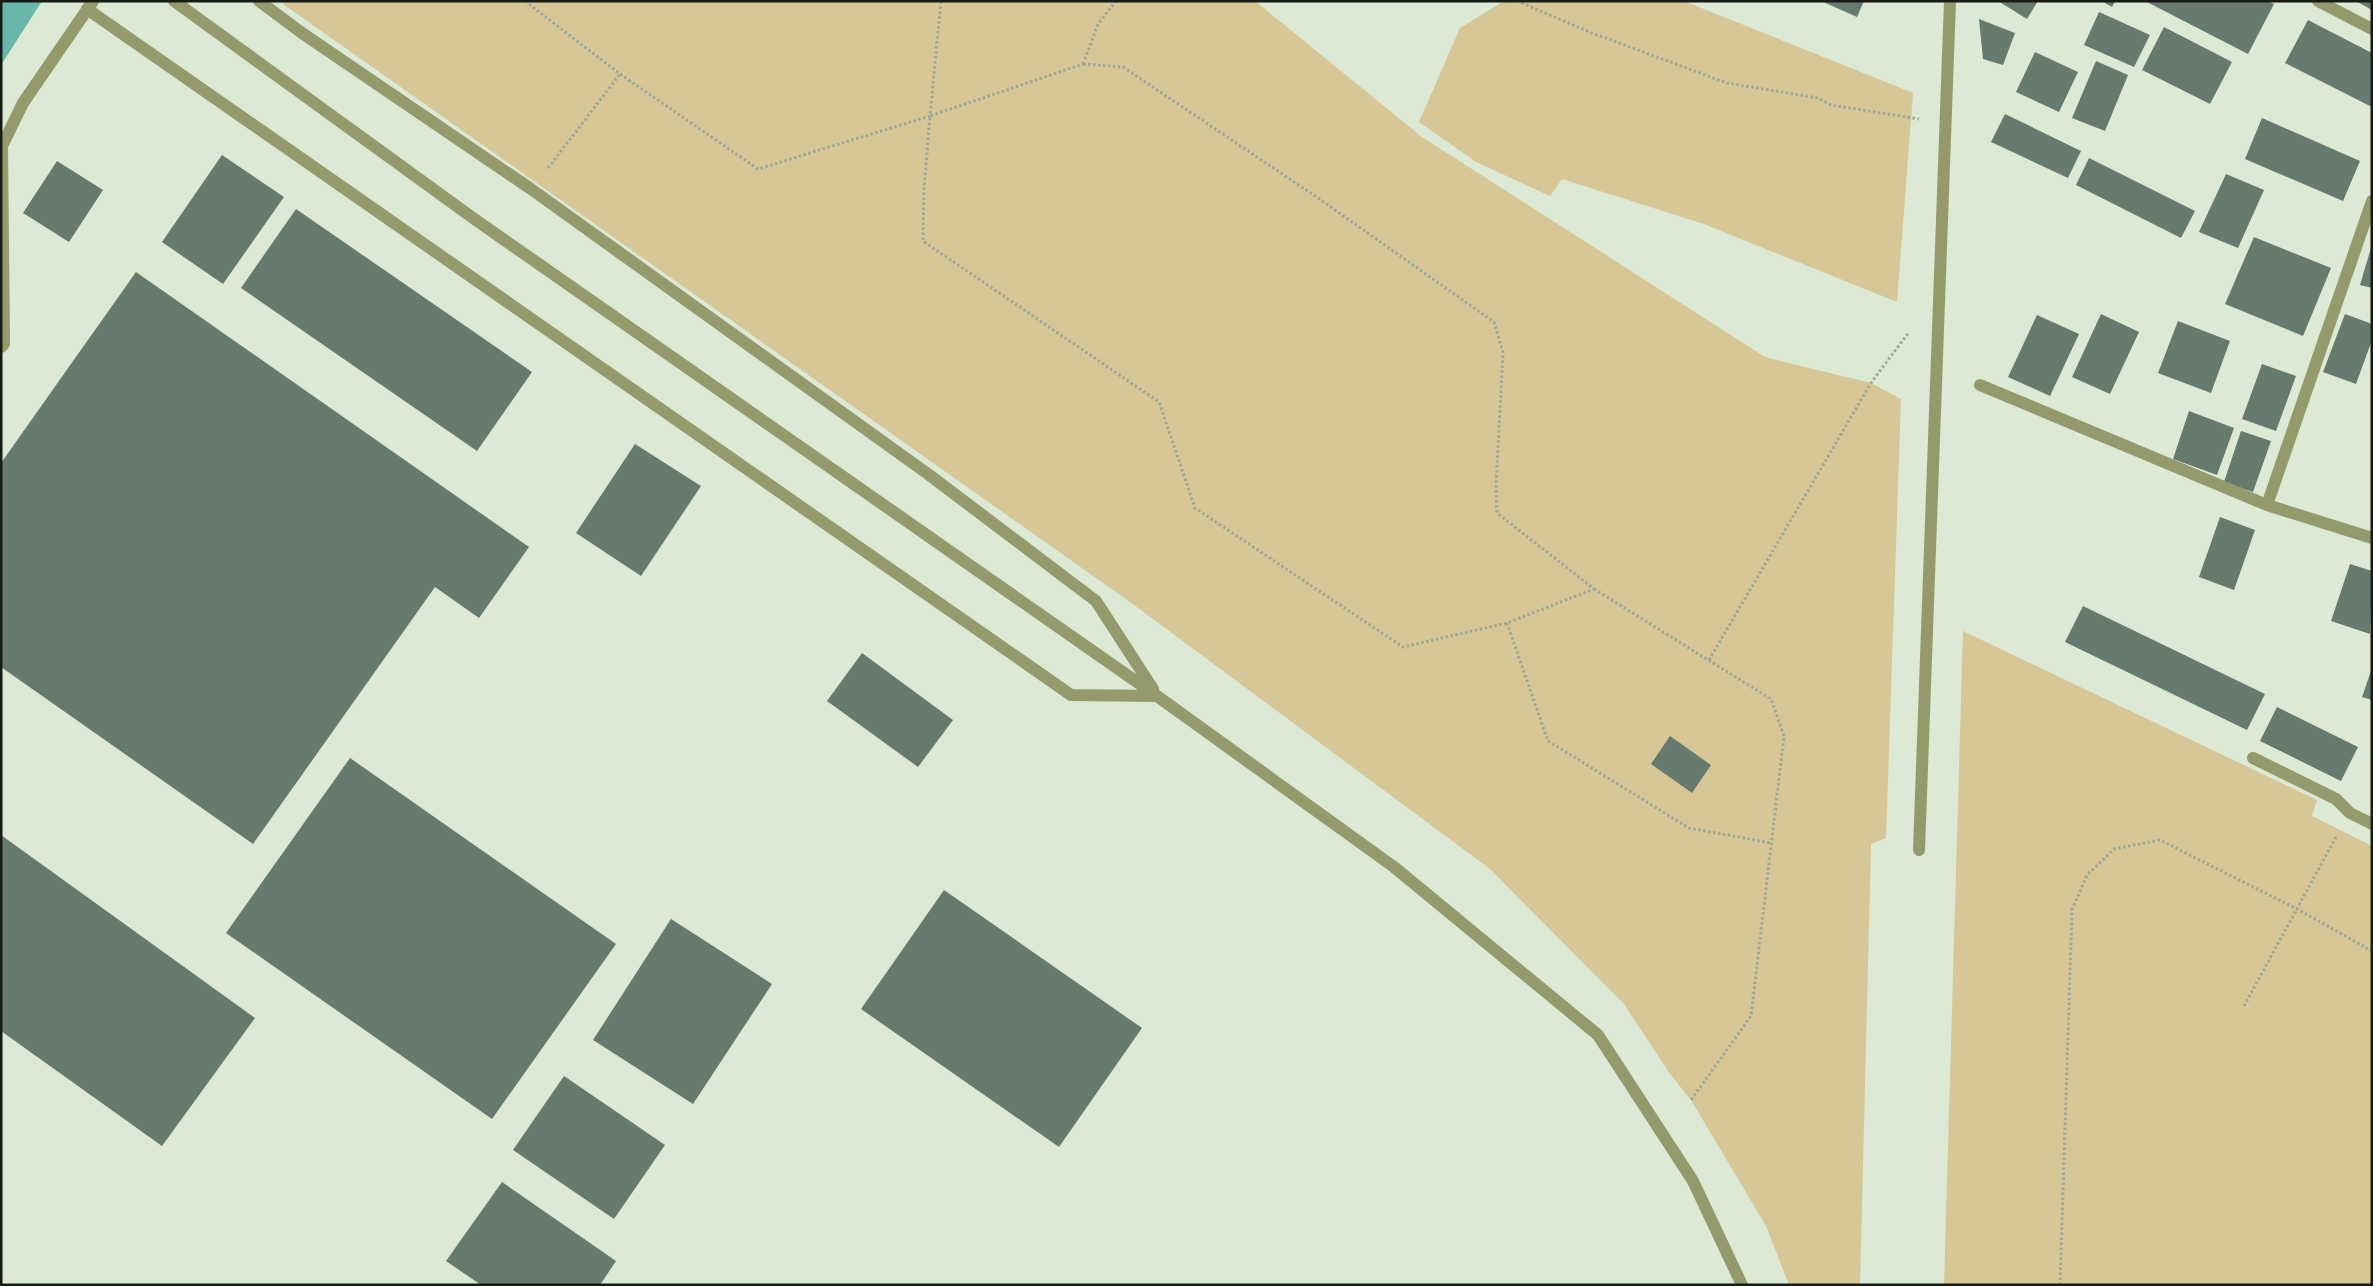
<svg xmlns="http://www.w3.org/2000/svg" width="2373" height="1286" font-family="Cabin,sans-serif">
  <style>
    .green { fill: #d7c696 }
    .water { fill: #68b7a8 }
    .building { fill: #667a6e }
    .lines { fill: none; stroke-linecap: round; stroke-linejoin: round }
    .path { stroke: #9da899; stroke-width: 3; stroke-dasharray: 2.5 2.5; stroke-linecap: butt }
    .minor { stroke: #949a6c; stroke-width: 12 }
  </style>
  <rect width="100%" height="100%" fill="#dbe9d5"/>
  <!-- green -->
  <path class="green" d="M285 1H1255L1422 137 1765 357 1871 383 1901 399 1886 838 1871 844 1860 1285H1789L1766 1226 1691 1100 1670 1074 1624 1004 1490 869 1130 602 283 4Z
    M1504 1H1684L1913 93 1897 302 1704 224 1562 179 1550 196 1476 162 1419 122 1460 28Z
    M1963 631 2317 800 2312 816 2372 846V1285H1944Z"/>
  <!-- water -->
  <path class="water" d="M1 1H42L1 65Z"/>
  <!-- building -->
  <path class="building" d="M1821 1H1864L1857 17Z
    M1998 1H2038L2027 19Z
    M2102 1H2115L2112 7Z
    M2145 1H2268L2274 4 2248 54Z
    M2356 1H2372V10Z
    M2099 12 2150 35 2134 67 2084 45Z
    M1979 19 2015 33 2003 65 1983 59Z
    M2308 20 2372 53V107L2285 63Z
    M2164 27 2232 62 2210 104 2142 70Z
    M2035 52 2078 72 2059 112 2016 92Z
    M2096 61 2128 75 2105 131 2072 118Z
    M2005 114 2081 151 2068 178 1991 142Z
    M2262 118 2360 161 2343 201 2245 159Z
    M222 155 284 197 223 284 162 242Z
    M2089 158 2195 211 2181 238 2076 185Z
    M57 161 103 190 69 242 23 213Z
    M2226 174 2264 190 2238 248 2199 232Z
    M296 209 532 372 477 451 241 288Z
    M2254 237 2331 268 2303 336 2225 304Z
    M2371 248H2372V288L2360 285Z
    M136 272 529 547 479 618 435 587 253 844 1 667V463Z
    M2101 314 2139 332 2110 394 2072 377Z
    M2345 314 2372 324V340L2356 384 2323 372Z
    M2037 315 2079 334 2050 396 2008 377Z
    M2178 321 2230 341 2211 393 2158 373Z
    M2262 364 2296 376 2276 431 2242 419Z
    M2189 411 2234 428 2217 475 2173 459Z
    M2241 431 2271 441 2253 492 2224 482Z
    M635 444 701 486 641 576 576 533Z
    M2220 517 2255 530 2234 590 2199 577Z
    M2350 564 2372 571 2370 634 2331 621Z
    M2083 606 2265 694 2247 730 2065 642Z
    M862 653 953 720 918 767 827 701Z
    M2371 671H2372V700L2362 697Z
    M2277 707 2358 747 2341 781 2260 741Z
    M1670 736 1711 765 1692 793 1651 764Z
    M350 758 616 944 492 1119 226 933Z
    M1 835 255 1018 162 1146 1 1031Z
    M944 890 1142 1028 1059 1147 861 1009Z
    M671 919 772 984 693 1104 593 1040Z
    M564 1076 665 1145 614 1219 513 1150Z
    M502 1182 616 1261 600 1285H481L446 1261Z"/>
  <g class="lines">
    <!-- path -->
    <path class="path" d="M525 1 620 74 758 169 930 116 941 1
      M1517 1 1592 33 1727 83 1818 98 1831 105 1919 119
      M1083 64 1123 67 1318 198 1494 322 1503 352 1496 487 1497 513 1594 589 1507 623 1403 647 1195 508 1159 402 923 241 924 189 930 116Z
      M1083 64 1098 24 1116 1
      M548 168 620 74
      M1594 589 1771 699 1784 736 1751 1016 1691 1100
      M1507 623 1548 741 1689 828 1771 843
      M1709 660 1871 383 1909 332
      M2244 1006 2336 837
      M2060 1285 2072 910 2087 875 2114 849 2160 840 2297 909 2372 951"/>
    <!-- minor -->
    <path class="minor" d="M174 1 473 218 1157 696 1394 867 1598 1035 1693 1181 1742 1285
      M259 1 302 33 531 189 928 474 1096 601 1153 689
      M2318 1 2372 29
      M87 9 1071 695 1157 696
      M1 347 4 344 2 146 23 103 93 1
      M1980 385 2267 505 2372 538
      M2267 505 2372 201
      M2253 758 2336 799 2350 813 2372 824
      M1919 850 1950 1"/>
  </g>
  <!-- border -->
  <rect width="2373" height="1286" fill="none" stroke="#171c15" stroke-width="5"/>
</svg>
